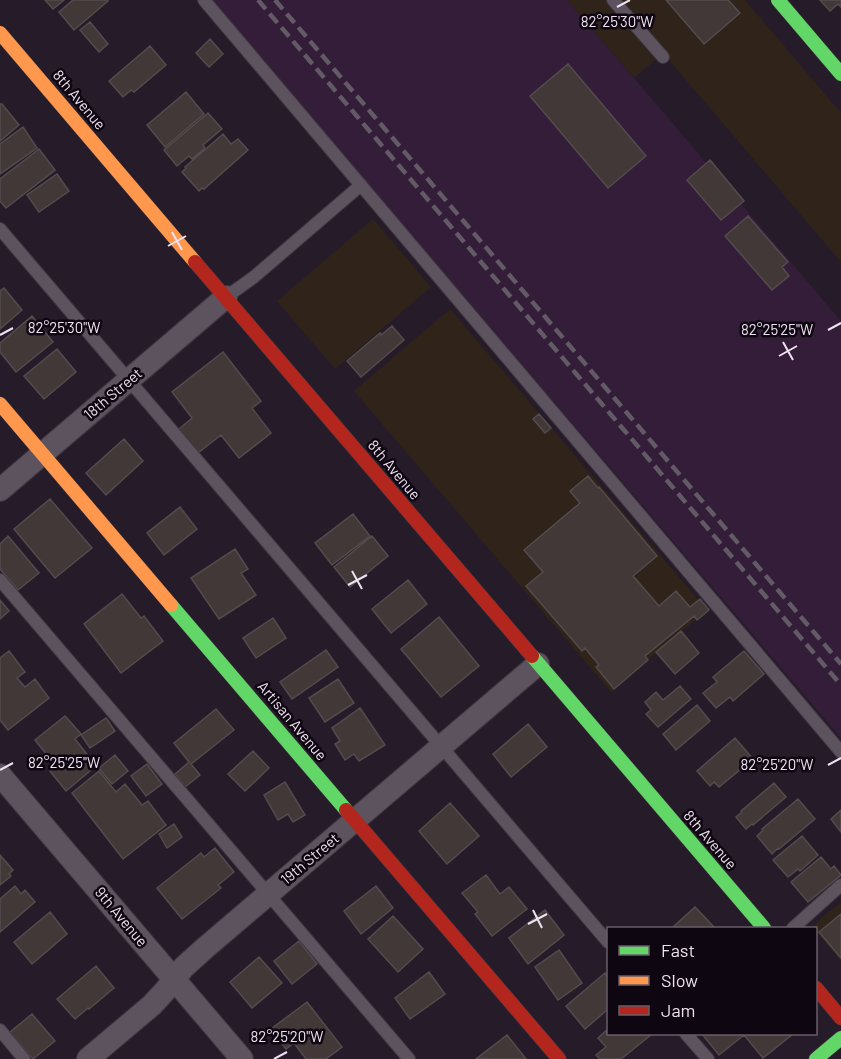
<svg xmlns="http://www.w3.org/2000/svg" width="841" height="1059" font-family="Barlow,sans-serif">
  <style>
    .commercial { fill: #302319 }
    .built { fill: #331d38 }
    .building { fill: #423837; stroke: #544b4d; stroke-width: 1.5 }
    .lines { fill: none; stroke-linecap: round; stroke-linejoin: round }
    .lane-casing { stroke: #3f3742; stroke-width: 14 }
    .street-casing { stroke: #3f3742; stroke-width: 24 }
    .fast-casing { stroke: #3f3742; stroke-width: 15 }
    .slow-casing { stroke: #3f3742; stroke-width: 15 }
    .jam-casing { stroke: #3f3742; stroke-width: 15 }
    .lane { stroke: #5c535e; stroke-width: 12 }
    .street { stroke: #5c535e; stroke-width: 22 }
    .fast { stroke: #63d668; stroke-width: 14 }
    .slow { stroke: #ff974d; stroke-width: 14 }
    .jam { stroke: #b3261e; stroke-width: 14 }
    .rail { stroke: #625b65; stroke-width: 4.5; stroke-dasharray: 12 6; stroke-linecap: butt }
    .ticks { fill: none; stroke: #eee1f1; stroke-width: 2 }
    .labels { text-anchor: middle; stroke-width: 5; stroke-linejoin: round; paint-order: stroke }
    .street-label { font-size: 15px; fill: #eee1f1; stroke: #0e0610 }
    .ticks-label { font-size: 15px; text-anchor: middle; fill: #eee1f1; stroke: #0e0610; stroke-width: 5; stroke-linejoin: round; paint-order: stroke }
  </style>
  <rect width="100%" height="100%" fill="#261c29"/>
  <!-- commercial -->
  <path class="commercial" d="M567 0H745L841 113V262L663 53 634 78Z
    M373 219 431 287 335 369 277 301Z
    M450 309 707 610 611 692 354 391Z
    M841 902V961L816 931V928L812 926Z"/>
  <!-- built -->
  <path class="built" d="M211 0H567L634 78 841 321V738Z"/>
  <!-- building -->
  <path class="building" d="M45 0H64L53 9Z
    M73 0H107L108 1 74 30 59 12Z
    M666 0H728L740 13 704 44Z
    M820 0H841V7L838 4 830 11Z
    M90 22 108 44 99 52 80 30Z
    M210 39 223 54 209 67 196 53Z
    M150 46 166 65 134 92 131 90 123 97 109 81Z
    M568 64 646 156 608 188 530 96Z
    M186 92 204 114 165 147 147 125Z
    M0 104H2L19 125 0 141Z
    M208 113 222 129 203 145 205 148 192 159 189 156 177 166 164 150Z
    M23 127 37 148 0 174V144Z
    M223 134 231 144 238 139 248 150 204 189 202 188 199 191 182 172 186 168 185 167Z
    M39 149 55 170 6 208 0 201V179Z
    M710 160 744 201 721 220 687 180Z
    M57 174 69 191 39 212 27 195Z
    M748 216 788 262 782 267 789 276 772 290 725 236Z
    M4 288 22 310 0 329V291Z
    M32 316 53 342 16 372 0 352V343Z
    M392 326 404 340 361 377 347 361 380 333 381 335Z
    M57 349 76 372 44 399 24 376Z
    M223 352 261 401 252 408 271 433 239 458 221 435 198 453 179 429 192 418 172 392Z
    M539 414 551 428 545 433 533 419Z
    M124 439 143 461 106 495 86 473Z
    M588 476 598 488 599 487 657 556 633 576 659 606 676 591 690 607 700 599 709 610 697 620 694 616 645 656 648 660 614 689 596 667 599 665 585 648 582 651 526 586 543 572 524 550 580 503 570 491Z
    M50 499 92 548 55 578 14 529Z
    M180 507 197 529 164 555 147 533Z
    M353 514 370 536 332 565 315 543Z
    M8 536 39 573 18 590 0 569V544Z
    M372 536 388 556 350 587 334 567Z
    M235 549 248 569 241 573 256 595 219 619 191 578Z
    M408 580 427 604 391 633 372 609Z
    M122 594 141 618 144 616 163 641 121 673 84 624Z
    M0 600 9 611 0 619Z
    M439 617 479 666 441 697 401 649Z
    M273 618 286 638 256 658 243 638Z
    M681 631 699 653 675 674 656 652Z
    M326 650 338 667 292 699 280 682Z
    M9 651 25 672 17 678 25 687 35 679 49 698 8 730 0 720V658Z
    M744 651 764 674 733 701 730 697 716 708 703 693 717 682 713 677Z
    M338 679 354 703 325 722 309 698Z
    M680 686 691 699 658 727 646 714 651 710 645 702 656 692 663 700Z
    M697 705 710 721 676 750 663 734Z
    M360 708 385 745 359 761 354 754 345 760 335 744 340 741 332 728Z
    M216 709 234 730 191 764 200 775 185 787 175 774 189 762 174 743Z
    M65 716 81 734 75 739 96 766 66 791 50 771 56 766 35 740Z
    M106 718 115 731 90 748 81 735Z
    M528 724 547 747 511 777 493 754Z
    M735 738 753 759 719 787 714 782 710 786 697 771Z
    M253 751 269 768 245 791 228 774Z
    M115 755 128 771 112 784 99 768Z
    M147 764 162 784 146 796 131 776Z
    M99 771 116 792 125 784 142 805 148 801 166 825 123 859 72 793Z
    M285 782 305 815 293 822 288 814 278 820 264 795Z
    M774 783 786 797 753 825 752 824 746 829 736 817 742 812 741 811Z
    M798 799 815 819 779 849 778 848 772 854 757 836 763 830 762 829Z
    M450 803 479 836 447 864 419 831Z
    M841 810V832L831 819Z
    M174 824 182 837 167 848 159 834Z
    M802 836 818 855 800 871 798 869 788 877 773 860Z
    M215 848 234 872 218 885 221 888 182 919 157 888 201 853 204 857Z
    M0 855 13 870 9 874 11 876 0 885Z
    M821 857 831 869 834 866 841 875 808 902 791 882Z
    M486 875 500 894 509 887 527 909 492 936 475 914 478 912 462 893Z
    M15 886 21 894 25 890 35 902 0 932V899Z
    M376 886 393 908 361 934 344 911Z
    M695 907 715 928H672Z
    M545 910 564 935 528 964 509 938Z
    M50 912 67 934 32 964 14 942Z
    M841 914V958L819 932Z
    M393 916 423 949 398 972 368 939Z
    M299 941 317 964 292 984 274 961Z
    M559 950 582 983 558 1000 535 967Z
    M259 957 282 983 252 1008 230 982Z
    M96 966 114 988 89 1009 88 1008 75 1019 57 999Z
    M429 972 445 994 410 1019 395 998Z
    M605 973 608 977V1009L585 1029 566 1006Z
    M307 1002 342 1047 326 1059H306L294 1043 286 1049 271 1029Z
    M32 1014 55 1041 33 1059 10 1032Z
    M608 1029V1034H652L621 1059H600L596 1055 606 1047 598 1038Z
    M702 1034H793L763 1058 744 1035 719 1055Z
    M507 1035 526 1059H476Z"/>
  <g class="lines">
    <!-- lane casing -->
    <g class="lane-casing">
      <path id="lane" d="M204 0 841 752
        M613 0 663 57
        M0 229 608 942
        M226 297 254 277 361 185
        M0 580 409 1059
        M793 928 841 885
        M0 1030 24 1059
        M686 1034 708 1059"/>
    </g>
    <!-- street casing -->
    <g class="street-casing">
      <path id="street" d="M0 490 226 297
        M0 775 242 1059
        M88 1059 152 1005 164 992 184 967 205 948 538 664"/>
    </g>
    <!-- fast casing -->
    <g class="fast-casing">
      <path id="fast" d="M778 0 841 74
        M171 605 346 810
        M532 656 764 928
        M816 1059 841 1038"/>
    </g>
    <!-- slow casing -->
    <g class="slow-casing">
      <path id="slow" d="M0 33 195 262
        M0 404 171 605"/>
    </g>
    <!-- jam casing -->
    <g class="jam-casing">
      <path id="jam" d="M195 262 532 656
        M346 810 559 1059
        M816 988 841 1018"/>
    </g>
    <!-- lane -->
    <use href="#lane" class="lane"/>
    <!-- street -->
    <use href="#street" class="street"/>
    <!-- fast -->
    <use href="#fast" class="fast"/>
    <!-- slow -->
    <use href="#slow" class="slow"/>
    <!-- jam -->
    <use href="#jam" class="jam"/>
    <!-- rail -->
    <path class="rail" d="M258 0 841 685
      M275 0 841 664"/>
  </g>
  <!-- ticks -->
  <path class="ticks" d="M617 7 630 0M172 232 182 250M168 246 186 236M828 330 841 323M0 335 13 328M783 342 793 360M779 356 797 346M352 571 362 589M348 585 367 575M828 765 841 758M0 770 13 763M533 910 542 928M528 924 547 914M274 1059 287 1052"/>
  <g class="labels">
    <!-- street labels -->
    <g class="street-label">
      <text transform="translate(79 100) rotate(50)" y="5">8th Avenue</text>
      <text transform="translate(113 394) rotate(-40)" y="5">18th Street</text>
      <text transform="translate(394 470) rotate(50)" y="5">8th Avenue</text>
      <text transform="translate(292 721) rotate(50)" y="5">Artisan Avenue</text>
      <text transform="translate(710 840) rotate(49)" y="5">8th Avenue</text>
      <text transform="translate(310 859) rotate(-40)" y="5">19th Street</text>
      <text transform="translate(121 917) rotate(50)" y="5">9th Avenue</text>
    </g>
  </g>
  <g class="ticks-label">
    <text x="617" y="27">82°25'30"W</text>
    <text x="64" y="333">82°25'30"W</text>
    <text x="777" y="335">82°25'25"W</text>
    <text x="64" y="768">82°25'25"W</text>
    <text x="777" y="770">82°25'20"W</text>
    <text x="287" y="1042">82°25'20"W</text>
  </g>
  <!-- legend -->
  <rect x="607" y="927" width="210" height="108" fill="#0e0610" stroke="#685e6a" stroke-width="1.5"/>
  <rect x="619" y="946" width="30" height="9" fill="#63d668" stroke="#685e6a" stroke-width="1.5"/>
  <text x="661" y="957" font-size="18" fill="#eee1f1">Fast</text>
  <rect x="619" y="976" width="30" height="9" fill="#ff974d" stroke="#685e6a" stroke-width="1.5"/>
  <text x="661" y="987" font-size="18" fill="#eee1f1">Slow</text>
  <rect x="619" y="1006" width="30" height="9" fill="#b3261e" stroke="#685e6a" stroke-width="1.5"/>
  <text x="661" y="1017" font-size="18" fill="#eee1f1">Jam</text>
</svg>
